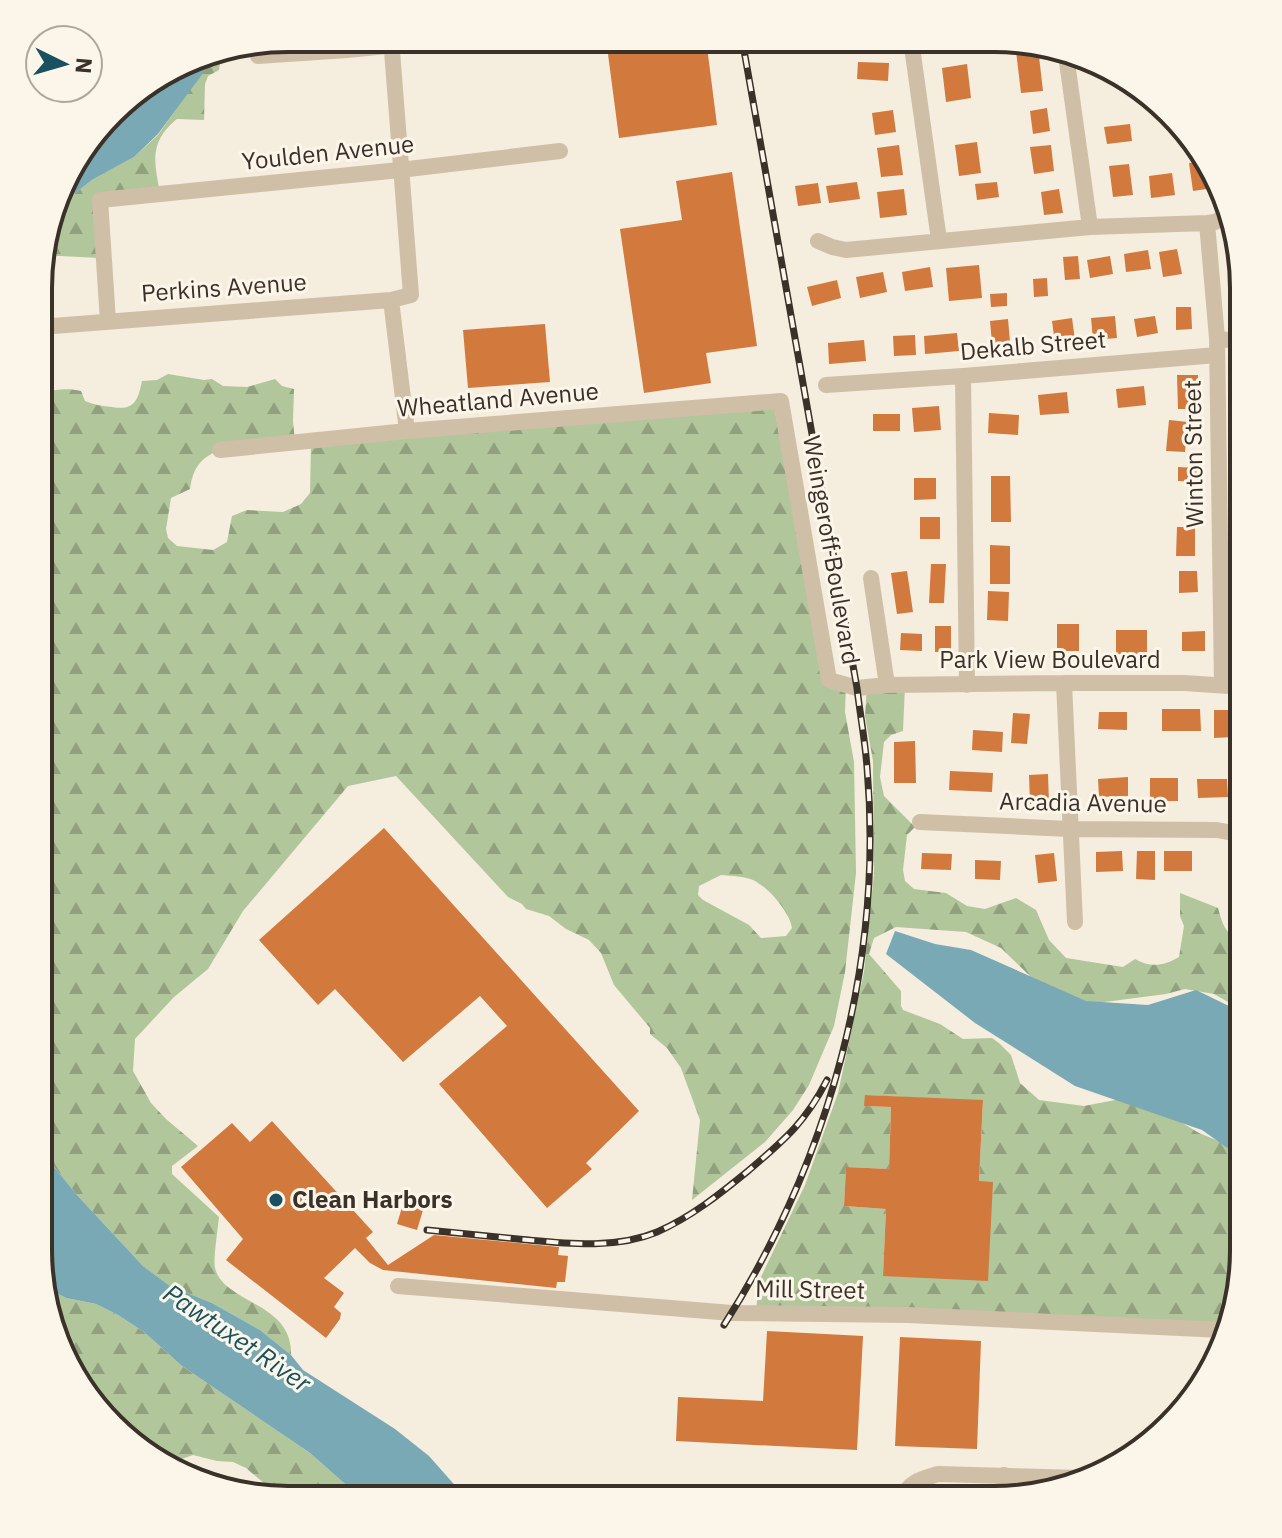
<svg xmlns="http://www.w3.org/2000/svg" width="1282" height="1538" font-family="'IBM Plex Sans',sans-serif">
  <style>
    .forest { fill: url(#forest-firs); fill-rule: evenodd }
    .water { fill: #79a9b5 }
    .building { fill: #d2793e }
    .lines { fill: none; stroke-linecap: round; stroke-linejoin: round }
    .street { stroke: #cfbfa7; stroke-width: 16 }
    .rail-casing { stroke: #3a3128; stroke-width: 7 }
    .rail { stroke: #fcf6ea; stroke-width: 4; stroke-dasharray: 12; stroke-linecap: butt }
    .poi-dot { fill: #195161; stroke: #fcf6ea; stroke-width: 3 }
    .labels { text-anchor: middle; stroke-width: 6; stroke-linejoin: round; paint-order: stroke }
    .street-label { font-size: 24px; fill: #3a3128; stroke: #fcf6ea }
    .poi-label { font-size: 24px; font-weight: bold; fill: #3a3128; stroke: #fcf6ea; text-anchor: start }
    .water-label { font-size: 26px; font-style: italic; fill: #195161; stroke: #fcf6ea }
    .rim { fill: none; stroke: #3a3128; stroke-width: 4 }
  </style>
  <defs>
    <pattern id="forest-firs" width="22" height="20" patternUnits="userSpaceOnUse" patternTransform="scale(2)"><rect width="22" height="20" fill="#b1c69b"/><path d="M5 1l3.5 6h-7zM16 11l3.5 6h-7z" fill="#91a17e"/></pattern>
  </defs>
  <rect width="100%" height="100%" fill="#f5eddd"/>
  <!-- forest -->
  <path class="forest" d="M222 49 219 70 208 76 205 84 204 120 177 119C149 142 154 161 160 193L105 200 100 258 40 255 56 208 92 180 134 157 158 135 200 76 216 50Z
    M168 374 204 380 212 379 223 386 247 387 275 379 282 386 294 389 293 421 295 442 220 450C200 458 193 468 190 489L171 498 166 529 168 538 177 546 213 550 227 542 232 516 247 510 283 512 301 504 310 493 311 445 774 405 821 673 846 683 845 712 854 762 856 873 845 972 834 1026 809 1085 793 1110 765 1142 692 1200 700 1120 681 1068 667 1048 650 1034V1028L614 985 601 953 589 940 566 929 549 916 526 909 522 904 508 897 396 776 348 786 243 911 208 969 174 997 135 1039 133 1071 151 1103 166 1119 198 1146 172 1166V1174L219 1217C218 1228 213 1260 215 1268 224 1304 293 1302 291 1355L260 1330 212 1303 170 1286 143 1266 77 1195 38 1147 40 391C56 391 66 387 81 391L85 401C94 405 103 406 112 407 134 411 138 401 142 381L157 380ZM721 875C731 876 744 876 753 880 767 886 790 912 792 928L786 936 761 938 749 925 703 900 698 895 699 886Z
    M867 684 905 686 903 731 891 735 884 742 880 777 884 796 915 827 907 835 903 870 905 881 914 889 946 893 967 906 985 909 1016 898 1036 910 1049 940 1066 958 1123 967 1135 959C1150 968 1164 966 1179 957L1184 926 1180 916V893L1218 908C1222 922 1225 935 1240 939L1244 937V1011L1214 994 1185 989 1166 994 1097 1003 1068 998 1031 977 1001 948 966 932 896 927 874 938 869 954 901 991V1006L903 1010 940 1024 963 1039 992 1038 999 1043 1011 1055 1020 1083 1039 1100 1084 1106 1126 1098 1144 1100 1199 1133 1243 1151V1267L1222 1331 756 1309 760 1279 805 1185 838 1093 864 972 874 874 873 761 865 716ZM865 1095 983 1101 979 1181 883 1276 886 1209 844 1206 846 1167 889 1169 891 1107 865 1106Z
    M47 1284 52 1291 66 1298 96 1304 118 1315 144 1332 182 1366 310 1453 362 1499H283L246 1468 233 1462 217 1461 193 1455 176 1461 170 1465 149 1458 114 1420 100 1395 80 1384V1358L67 1332 59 1330Z"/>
  <!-- water -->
  <path class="water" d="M216 50 201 76 158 134 134 157 92 180 56 208 71 163 108 118 121 109 135 93 207 51Z
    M895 931 935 944 971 950 1086 1001 1148 1005 1196 990 1233 1008 1244 1022 1243 1159 1202 1130 1075 1086 975 1023 886 954Z
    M38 1147 77 1195 143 1266 170 1286 212 1303 260 1330 291 1355 303 1370 395 1429 429 1456 467 1499H362L310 1453 182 1366 144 1332 118 1315 96 1304 66 1298 52 1291 47 1284 38 1251Z"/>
  <!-- building -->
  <path class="building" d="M606 39H706L717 125 619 138Z
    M859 40H878L879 48 860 50Z
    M1038 48 1043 91 1021 93 1016 51Z
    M858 62 889 63 888 81 857 79Z
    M967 64 971 98 946 102 942 68Z
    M1047 108 1050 131 1033 134 1030 111Z
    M893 110 896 132 875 135 872 113Z
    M1130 124 1132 141 1107 144 1104 127Z
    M977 142 981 173 959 176 955 145Z
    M899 145 903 175 881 177 877 148Z
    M1051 145 1054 171 1034 174 1030 147Z
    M1209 161 1213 188 1193 191 1189 163Z
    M1129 164 1133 195 1113 197 1109 166Z
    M732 172 757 346 706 353 711 383 644 393 620 229 682 220 676 181Z
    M1172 173 1175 195 1151 198 1149 176Z
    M857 182 860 199 829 203 826 186Z
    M997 182 999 197 977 200 975 184Z
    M818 183 821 203 798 206 795 186Z
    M904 189 907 215 880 218 877 192Z
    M1059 189 1063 213 1044 215 1041 192Z
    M1177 249 1182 274 1163 277 1159 252Z
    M1148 250 1151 269 1126 272 1124 254Z
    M1078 256 1080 279 1065 280 1063 257Z
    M1110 256 1113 274 1090 278 1087 260Z
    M979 265 982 298 949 301 946 268Z
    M930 267 933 287 905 291 902 272Z
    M883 272 887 292 860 298 856 277Z
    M1047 278 1048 296 1034 297 1033 279Z
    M837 280 841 298 812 306 807 287Z
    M1007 293V306L991 307 990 294Z
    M1176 307H1191L1192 329 1176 330Z
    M1115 316 1117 338 1093 340 1091 318Z
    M1155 316 1158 333 1137 337 1134 319Z
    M1072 318 1075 340 1055 343 1052 321Z
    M1008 319 1010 342 992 343 990 321Z
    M545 324 550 382 468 388 463 330Z
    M957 333 959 351 925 354 924 336Z
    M915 335 916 355 894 356 893 336Z
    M864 340 866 361 829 364 828 343Z
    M1177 375H1198V409H1178Z
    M1144 386 1146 405 1118 408 1116 389Z
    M1067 392 1069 413 1040 415 1038 395Z
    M939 406 941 430 914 432 912 408Z
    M989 413 1019 415 1018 435 988 433Z
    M873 414H900V431H873Z
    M1169 420 1188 422 1185 452 1166 451Z
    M1178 467 1197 468 1196 482 1178 481Z
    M991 476H1010L1011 522H991Z
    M914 478H936V499L914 500Z
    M920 517H940V539H920Z
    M1177 527H1195V556H1176Z
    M990 545 1010 546V584H990Z
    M931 564H946L944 603H929Z
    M907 571 913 612 897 614 891 573Z
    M1179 571H1197L1198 592 1179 593Z
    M988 591 1009 592 1008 621 987 620Z
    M1057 624H1079V651H1057Z
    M935 626H951V652H935Z
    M1116 630H1147V654H1116Z
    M1205 631V651H1182V632Z
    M901 633 922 634V651L900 650Z
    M1162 709H1200L1201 731H1162Z
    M1214 710H1234V737L1214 738Z
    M1099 712H1127V730L1098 729Z
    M1013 713 1030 714 1027 744 1011 743Z
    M973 730 1003 732 1002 752 972 750Z
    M915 741 916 783H894V742Z
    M950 771 993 773 992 792 949 790Z
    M1048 774 1049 803 1030 804 1029 775Z
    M1128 777V796L1099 797 1098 779Z
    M1150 778H1178V801H1150Z
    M1197 779H1227L1228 797 1198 798Z
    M384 828 639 1111 586 1163 592 1169 547 1208 439 1084 507 1026 480 996 403 1062 335 989 318 1005 259 940Z
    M1122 851 1123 871 1096 872V852Z
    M1137 851H1155V880L1136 879Z
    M1164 851H1192V871H1164Z
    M922 853 952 854 951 870 921 869Z
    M1054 853 1057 881 1038 883 1035 855Z
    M975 860 1001 861 1000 880 975 879Z
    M1239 862 1244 863V893L1229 888Z
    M865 1095 983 1100 979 1181 993 1182 988 1281 883 1276 886 1209 844 1206 846 1167 889 1169 891 1107 864 1106Z
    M272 1121 373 1232 366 1238 388 1265 434 1235 559 1247 558 1255 568 1256 565 1282H557L556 1288 383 1270 370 1263 355 1248 324 1278 344 1293 334 1307 341 1313 340 1319 326 1338 226 1260 243 1239 181 1167 232 1123 250 1142Z
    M403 1204 423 1210 417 1230 397 1224Z
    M767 1331 863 1336 857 1450 676 1441 678 1397 763 1401Z
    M900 1337 981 1341 977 1449 895 1446Z"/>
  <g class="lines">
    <!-- street -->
    <path class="street" d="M911 40 939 240
      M1066 55 1090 227
      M258 56 347 50 457 39
      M1207 223 1217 338 1222 685
      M818 241 832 247 846 250 1090 227 1207 223 1215 222 1225 216
      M391 300 407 431
      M108 321 100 200 400 170 560 151
      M40 327 391 300 411 295 391 38
      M1217 338 1244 343
      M963 376 967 685
      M826 385 963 376 1217 355
      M220 450 407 431 781 401 829 680 857 688 887 685 1064 683H1184L1244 687
      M871 578 887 685
      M1064 683 1075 922
      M920 822 1069 829 1217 830 1244 835
      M398 1286 732 1313 908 1315 1222 1330
      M902 1499C908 1482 921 1479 938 1474L1081 1478
      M1002 1499 1004 1475"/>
    <!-- rail casing -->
    <g class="rail-casing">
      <path id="rail" d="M427 1230C457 1233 488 1236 518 1239 563 1243 614 1250 657 1232 691 1217 720 1194 748 1171 784 1140 805 1123 827 1080
        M724 1325C829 1160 884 963 867 767 865 740 860 714 857 688L742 39"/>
    </g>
    <!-- rail -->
    <use href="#rail" class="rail"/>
  </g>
  <!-- markers -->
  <circle class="poi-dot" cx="276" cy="1200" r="8"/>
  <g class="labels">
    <!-- street labels -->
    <g class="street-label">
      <text transform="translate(328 153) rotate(-6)" y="8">Youlden Avenue</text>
      <text transform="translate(224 288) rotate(-4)" y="8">Perkins Avenue</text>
      <text transform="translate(1033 346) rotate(-5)" y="8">Dekalb Street</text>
      <text transform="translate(498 400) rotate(-5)" y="8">Wheatland Avenue</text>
      <text transform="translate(1194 454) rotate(-91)" y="8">Winton Street</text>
      <text transform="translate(831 550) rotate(80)" y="8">Weingeroff Boulevard</text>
      <text x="1050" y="668">Park View Boulevard</text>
      <text transform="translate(1083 803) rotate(1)" y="8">Arcadia Avenue</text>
      <text transform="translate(810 1290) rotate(1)" y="8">Mill Street</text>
    </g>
    <!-- poi labels -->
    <g class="poi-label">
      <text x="292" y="1208">Clean Harbors</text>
    </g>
    <!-- water labels -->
    <g class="water-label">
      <text transform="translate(237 1338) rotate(34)" y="9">Pawtuxet River</text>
    </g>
  </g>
  <!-- crop -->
  <path d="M0 0H1282V1538H0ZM288 52H994A236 236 0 0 1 1230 288V1250A236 236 0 0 1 994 1486H288A236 236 0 0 1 52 1250V288A236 236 0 0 1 288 52Z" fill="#fcf6ea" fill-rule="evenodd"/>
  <path class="rim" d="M288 52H994A236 236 0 0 1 1230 288V1250A236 236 0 0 1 994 1486H288A236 236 0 0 1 52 1250V288A236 236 0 0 1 288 52Z"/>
  <!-- north arrow -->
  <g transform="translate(64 64) rotate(95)"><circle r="38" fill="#fcf6ea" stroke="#aea79c" stroke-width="2"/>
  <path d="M0-6L14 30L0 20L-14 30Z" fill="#195161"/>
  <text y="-12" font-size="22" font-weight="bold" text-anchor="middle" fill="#3a3128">N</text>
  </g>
</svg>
